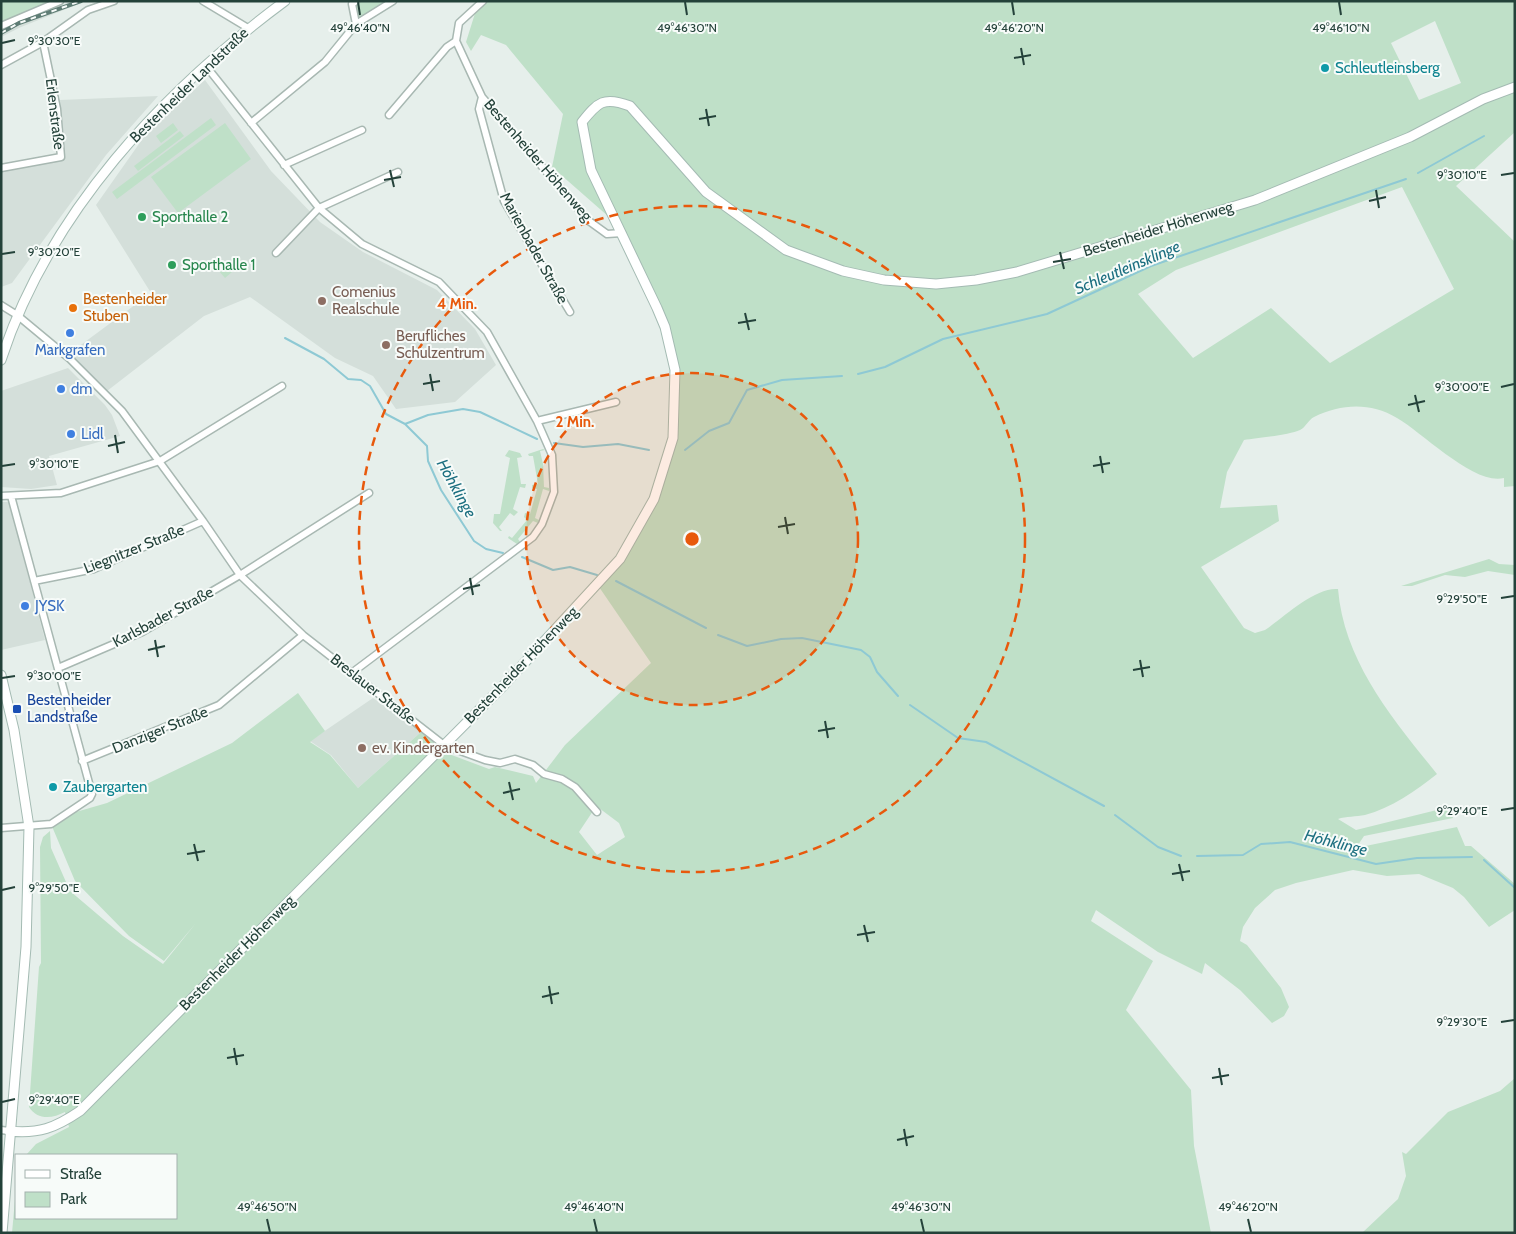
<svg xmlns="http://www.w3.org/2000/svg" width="1516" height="1234" font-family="Cabin,sans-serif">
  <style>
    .built { fill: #d4dfda }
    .green { fill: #bfe0c8; fill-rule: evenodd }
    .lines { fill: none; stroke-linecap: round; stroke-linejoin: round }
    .stream { stroke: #8ec9d4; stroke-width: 2 }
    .street-casing { stroke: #a8b8b2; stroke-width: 9 }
    .secondary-casing { stroke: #a4bbb3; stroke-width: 11 }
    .street { stroke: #fff; stroke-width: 6 }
    .secondary { stroke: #fff; stroke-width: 9 }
    .rail-casing { stroke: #5f7d75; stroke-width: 4 }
    .rail { stroke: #f7fbf9; stroke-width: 2; stroke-dasharray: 5.5; stroke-linecap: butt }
    .ticks { fill: none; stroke: #24423a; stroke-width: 2 }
    .ring { fill: none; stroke: #e8590c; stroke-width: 2.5; stroke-dasharray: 9 6 }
    .culture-dot { fill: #0f9aa8; stroke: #f7fbf9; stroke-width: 2 }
    .leisure-dot { fill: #2e9e5b; stroke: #f7fbf9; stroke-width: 2 }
    .education-dot { fill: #8d6e63; stroke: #f7fbf9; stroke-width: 2 }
    .food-dot { fill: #e8710a; stroke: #f7fbf9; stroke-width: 2 }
    .shop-dot { fill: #3f7fe0; stroke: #f7fbf9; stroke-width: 2 }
    .transit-dot { fill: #1a4fb4; stroke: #f7fbf9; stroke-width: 2 }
    .labels { text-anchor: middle; stroke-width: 4; stroke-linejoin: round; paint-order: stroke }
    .culture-label { font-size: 15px; fill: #0d838f; stroke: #f7fbf9; text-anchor: start }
    .street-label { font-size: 15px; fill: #24423a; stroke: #f7fbf9 }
    .leisure-label { font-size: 15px; fill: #27864d; stroke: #f7fbf9; text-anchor: start }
    .education-label { font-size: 15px; fill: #785e54; stroke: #f7fbf9; text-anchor: start }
    .food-label { font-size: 15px; fill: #c56008; stroke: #f7fbf9; text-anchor: start }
    .shop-label { font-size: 15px; fill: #366cbe; stroke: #f7fbf9; text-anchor: start }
    .transit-label { font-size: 15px; fill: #164399; stroke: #f7fbf9; text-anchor: start }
    .water-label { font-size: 16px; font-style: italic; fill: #1c6f80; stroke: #f7fbf9 }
    .ticks-label { font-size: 12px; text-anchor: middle; fill: #24423a; stroke: #f7fbf9; stroke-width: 4; stroke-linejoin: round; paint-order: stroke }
    .centre { fill: #e8590c; stroke: #f7fbf9; stroke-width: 2.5 }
    .ring-label { font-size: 15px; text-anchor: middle; font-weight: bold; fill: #e8590c; stroke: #f7fbf9; stroke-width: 4; stroke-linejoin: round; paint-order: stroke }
  </style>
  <rect width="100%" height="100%" fill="#e6efeb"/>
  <!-- built -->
  <path class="built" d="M73 1H86L21 27 1 37V30L18 21Z
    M205 80 271 171 320 222 363 252 437 290 475 329 496 365 455 402 396 409 373 376 335 358 250 297 204 316 107 391 70 353 151 293 96 205 146 134Z
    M158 96 106 155 12 283 1 287V172L65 159 60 100Z
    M68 368 105 405 112 415 120 436 49 456 57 485 31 489 1 487V391Z
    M1 502H9L45 640 1 650Z
    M373 698 421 732 358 788 331 755 310 741Z"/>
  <!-- green -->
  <path class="green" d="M1 1H60L1 26Z
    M351 1H393L356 24Z
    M483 1H1515V132L1456 186 1515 242V486L1504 487V478C1475 486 1423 433 1397 418 1370 402 1341 404 1314 417 1308 420 1306 427 1300 430 1289 435 1258 438 1244 440L1227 472 1220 508 1277 505 1279 521 1201 567 1244 628 1255 633 1265 630C1284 617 1315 587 1338 589 1344 662 1393 719 1437 774 1416 791 1391 808 1365 815 1356 817 1346 816 1338 819L1356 830 1449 807 1453 818 1364 836 1356 848 1457 827 1465 846H1471L1515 884V910L1489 927 1464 897 1453 888 1419 874 1387 876 1353 870 1296 883 1275 890 1255 908 1243 927 1240 941 1247 945 1281 988 1289 1007 1284 1016 1272 1023 1240 990 1205 963 1202 974 1158 952 1096 910 1091 921 1153 961 1126 1010 1191 1090 1194 1146 1211 1233H12L16 1188V1218H176V1155H26L36 1144 69 1127 65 1112C52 1119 37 1120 29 1107L39 967 41 963 40 847 43 837 50 831 51 848 70 891 123 936 163 964 196 923 164 961 129 936 75 881 51 824 62 816 107 803 232 743 298 693 325 731 310 742 330 755 358 788 421 732 449 754 489 769 495 767 533 776 536 783 565 745 651 663 597 584 620 559 654 499 673 438 675 370 665 327 617 224 552 167 563 114 506 45 481 35 471 51 466 42 477 7ZM1435 21 1461 83 1419 100 1391 43ZM1402 187 1454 289 1330 363 1271 308 1193 358 1138 294 1176 270ZM599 808 619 823 625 837 597 855 579 832 593 811Z
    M211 118 216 125 117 199 112 192Z
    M173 123 178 130 161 143 156 136Z
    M225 123 251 159 178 213 151 177Z
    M180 131 184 136 138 171 134 166Z
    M233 258 239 266 225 278 218 270Z
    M543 449 545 450 540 451 543 464 544 487 549 488V491L543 489 535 518 539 520 538 523 533 521 518 539 521 543 517 544 508 538 509 536 512 538 527 520 524 517 525 513 530 514 537 489 532 488V485L538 484 533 456H529L528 454Z
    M509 450 520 453 522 457 517 458 521 484H526L525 488 520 487 513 509 518 512 514 516 510 513 499 527 502 531H500L493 523 494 514H500L510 458 505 456Z
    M1489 559 1499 564 1515 565V575L1488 571 1465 577 1445 575 1412 586H1401Z
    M1515 1078V1233H1362L1398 1199 1406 1176 1402 1152 1406 1154 1448 1112 1500 1091Z"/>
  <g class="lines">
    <!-- stream -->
    <path class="stream" d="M1418 173 1484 136
      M285 338 324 359 348 379 361 380 370 386 386 414 405 424 427 446 428 461 441 490 474 541 486 549 503 553
      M858 374 885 367 943 339 1047 314 1151 266 1406 179
      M405 424 428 415 463 409 480 412 537 439
      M554 443 583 447 618 444 649 450
      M685 450 709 431 729 423 747 390 782 380 842 376
      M522 557 553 570 570 567 597 575
      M616 581 706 628
      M718 635 747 646 781 639 802 638 861 650 870 657 877 672 898 696
      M910 705 958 738 986 742 1104 806
      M1115 815 1158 847 1181 856
      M1197 856 1243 855 1261 844 1290 842 1376 864 1417 858 1472 857
      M1484 860 1515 888"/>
    <!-- street casing -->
    <g class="street-casing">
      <path id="street" d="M203 1 248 28
        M356 1 352 4 356 24 393 1
        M483 1 459 23 456 41 482 97 589 221 607 234 622 233
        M1 26 60 1
        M1 65 43 42 88 10 114 1
        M206 66 319 208 362 244 439 282 487 332 537 421 552 455 554 492 542 524 533 537 353 672
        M482 97 479 109 504 201 570 312
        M389 115 447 47 456 41
        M251 123 325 62 356 24
        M284 165 362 130
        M1 168 61 157 57 109 43 42
        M276 253 319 208 398 172
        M1 305 17 315 70 359 122 411 203 521 240 575 303 635 444 745 485 760 500 763 515 759 533 765 544 774 562 779 575 787 597 812
        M537 421 616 402
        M1 496 61 493 160 461 282 386
        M34 581 94 569 203 521
        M58 668 142 632 240 575 369 493
        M82 761 219 705 303 635
        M1 828 51 824 90 798 92 794 11 496
        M1 1130 9 1131"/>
    </g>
    <!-- secondary casing -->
    <g class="secondary-casing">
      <path id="secondary" d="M1 360C49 213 162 92 285 1
        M1 675 14 730 29 827 26 947 2 1233
        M9 1131C39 1134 55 1128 80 1111L504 685 620 559 654 499 673 438 675 370 665 327 657 308 591 170 582 122C598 102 604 96 630 106L706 192 786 250 843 271 884 280 936 284 976 280 1017 272 1255 200 1410 137 1483 99 1515 87"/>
    </g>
    <!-- street -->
    <use href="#street" class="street"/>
    <!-- secondary -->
    <use href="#secondary" class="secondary"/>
    <!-- rail casing -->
    <g class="rail-casing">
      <path id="rail" d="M1 33 19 23 81 1"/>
    </g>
    <!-- rail -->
    <use href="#rail" class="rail"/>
  </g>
  <!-- ticks -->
  <path class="ticks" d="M358 2 360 15M685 2 687 15M1012 2 1014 15M1339 2 1341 15M2 43 15 40M1021 48 1024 65M1014 58 1031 55M706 109 709 126M699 119 716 116M390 170 394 187M1501 175 1514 173M384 180 401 177M1376 190 1379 208M1369 201 1386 197M1060 252 1064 269M2 254 15 252M1053 262 1071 259M745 313 749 330M738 323 756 320M430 374 433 391M423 384 440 381M1501 387 1514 384M1415 395 1419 412M1408 405 1425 401M115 435 118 453M108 446 125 442M1100 456 1103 473M2 466 15 464M1093 466 1110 463M785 517 788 534M778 527 795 524M470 578 473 595M463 589 480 585M1501 598 1514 596M155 640 158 657M148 650 165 646M1140 660 1143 677M1133 670 1150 667M2 678 15 676M825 721 828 738M818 731 835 728M509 782 513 800M503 793 520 789M1501 810 1514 808M194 844 198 861M187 854 205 851M1179 864 1183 881M1172 874 1190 871M2 890 15 887M864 925 868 942M857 935 875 932M549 986 552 1004M542 997 559 993M1501 1022 1514 1020M234 1048 237 1065M227 1058 244 1055M1219 1068 1222 1085M1212 1078 1229 1075M2 1102 15 1099M904 1129 907 1146M897 1140 914 1136M267 1219 270 1232M594 1219 597 1232M921 1219 924 1232M1248 1219 1251 1232"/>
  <!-- distance rings -->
  <circle cx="692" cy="539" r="166" fill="#e8590c" fill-opacity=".12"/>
  <g class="ring">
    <circle cx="692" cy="539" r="166"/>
    <circle cx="692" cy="539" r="333"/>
  </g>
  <!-- markers -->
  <g class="culture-dot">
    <circle cx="1325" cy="68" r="5"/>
    <circle cx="53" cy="787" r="5"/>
  </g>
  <g class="leisure-dot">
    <circle cx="142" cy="217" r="5"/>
    <circle cx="172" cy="265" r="5"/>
  </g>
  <g class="education-dot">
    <circle cx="322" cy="301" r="5"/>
    <circle cx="386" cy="345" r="5"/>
    <circle cx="362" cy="748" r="5"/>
  </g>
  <circle class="food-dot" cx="73" cy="308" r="5"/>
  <g class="shop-dot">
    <circle cx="70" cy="333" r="5"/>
    <circle cx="61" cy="389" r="5"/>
    <circle cx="71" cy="434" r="5"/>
    <circle cx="25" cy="606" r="5"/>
  </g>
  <rect class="transit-dot" x="12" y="704" width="10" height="10" rx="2.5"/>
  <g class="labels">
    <!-- culture labels -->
    <g class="culture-label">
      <text x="1335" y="73">Schleutleinsberg</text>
      <text x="63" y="792">Zaubergarten</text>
    </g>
    <!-- street labels -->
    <g class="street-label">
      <text transform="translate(189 85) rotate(-44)" y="5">Bestenheider Landstraße</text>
      <text transform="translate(55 114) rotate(83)" y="5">Erlenstraße</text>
      <text transform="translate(538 160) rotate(49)" y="5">Bestenheider Höhenweg</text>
      <text transform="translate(1158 229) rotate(-17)" y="5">Bestenheider Höhenweg</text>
      <text transform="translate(534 248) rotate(61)" y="5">Marienbader Straße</text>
      <text transform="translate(134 549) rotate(-22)" y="5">Liegnitzer Straße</text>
      <text transform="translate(163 617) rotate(-28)" y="5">Karlsbader Straße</text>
      <text transform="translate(521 665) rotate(-46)" y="5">Bestenheider Höhenweg</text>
      <text transform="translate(373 689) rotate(38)" y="5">Breslauer Straße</text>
      <text transform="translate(160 730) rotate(-22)" y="5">Danziger Straße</text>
      <text transform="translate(237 953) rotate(-45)" y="5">Bestenheider Höhenweg</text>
    </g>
    <!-- leisure labels -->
    <g class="leisure-label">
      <text x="152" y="222">Sporthalle 2</text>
      <text x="182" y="270">Sporthalle 1</text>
    </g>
    <!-- education labels -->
    <g class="education-label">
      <text x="332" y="297">Comenius<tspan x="332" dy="17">Realschule</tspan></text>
      <text x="396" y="341">Berufliches<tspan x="396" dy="17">Schulzentrum</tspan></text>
      <text x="372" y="753">ev. Kindergarten</text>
    </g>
    <!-- food labels -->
    <g class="food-label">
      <text x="83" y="304">Bestenheider<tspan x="83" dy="17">Stuben</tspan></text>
    </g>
    <!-- shop labels -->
    <g class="shop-label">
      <text x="70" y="355" text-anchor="middle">Markgrafen</text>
      <text x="71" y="394">dm</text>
      <text x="81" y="439">Lidl</text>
      <text x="35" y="611">JYSK</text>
    </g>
    <!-- transit labels -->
    <g class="transit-label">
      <text x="27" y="705">Bestenheider<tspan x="27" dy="17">Landstraße</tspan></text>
    </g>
    <!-- water labels -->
    <g class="water-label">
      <text transform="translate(1127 267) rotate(-23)" y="6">Schleutleinsklinge</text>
      <text transform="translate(457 488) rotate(61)" y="6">Höhklinge</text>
      <text transform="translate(1336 842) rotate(14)" y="6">Höhklinge</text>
    </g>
  </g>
  <g class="ticks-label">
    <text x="360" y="32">49°46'40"N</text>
    <text x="687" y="32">49°46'30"N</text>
    <text x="1014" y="32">49°46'20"N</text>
    <text x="1341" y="32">49°46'10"N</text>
    <text x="54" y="45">9°30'30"E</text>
    <text x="1462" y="179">9°30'10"E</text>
    <text x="54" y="256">9°30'20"E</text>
    <text x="1462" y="391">9°30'00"E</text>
    <text x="54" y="468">9°30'10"E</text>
    <text x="1462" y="603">9°29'50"E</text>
    <text x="54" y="680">9°30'00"E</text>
    <text x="1462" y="815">9°29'40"E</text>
    <text x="54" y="892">9°29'50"E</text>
    <text x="1462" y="1026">9°29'30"E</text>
    <text x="54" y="1104">9°29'40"E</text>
    <text x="267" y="1211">49°46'50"N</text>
    <text x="594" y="1211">49°46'40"N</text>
    <text x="921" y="1211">49°46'30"N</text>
    <text x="1248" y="1211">49°46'20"N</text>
  </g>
  <circle cx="692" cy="539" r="8" class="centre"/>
  <g class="ring-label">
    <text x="457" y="309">4 Min.</text>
    <text x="575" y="427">2 Min.</text>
  </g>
  <!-- border -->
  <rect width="1516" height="1234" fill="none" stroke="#24423a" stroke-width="5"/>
  <!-- legend -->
  <rect x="15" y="1154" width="162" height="65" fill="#f7fbf9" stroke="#a3b1ad"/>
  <rect x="25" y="1170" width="25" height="8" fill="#ffffff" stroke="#a3b1ad"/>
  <text x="60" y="1179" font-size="15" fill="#24423a">Straße</text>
  <rect x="25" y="1192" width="25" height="15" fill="#bfe0c8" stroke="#a3b1ad"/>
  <text x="60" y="1204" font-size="15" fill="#24423a">Park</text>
</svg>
